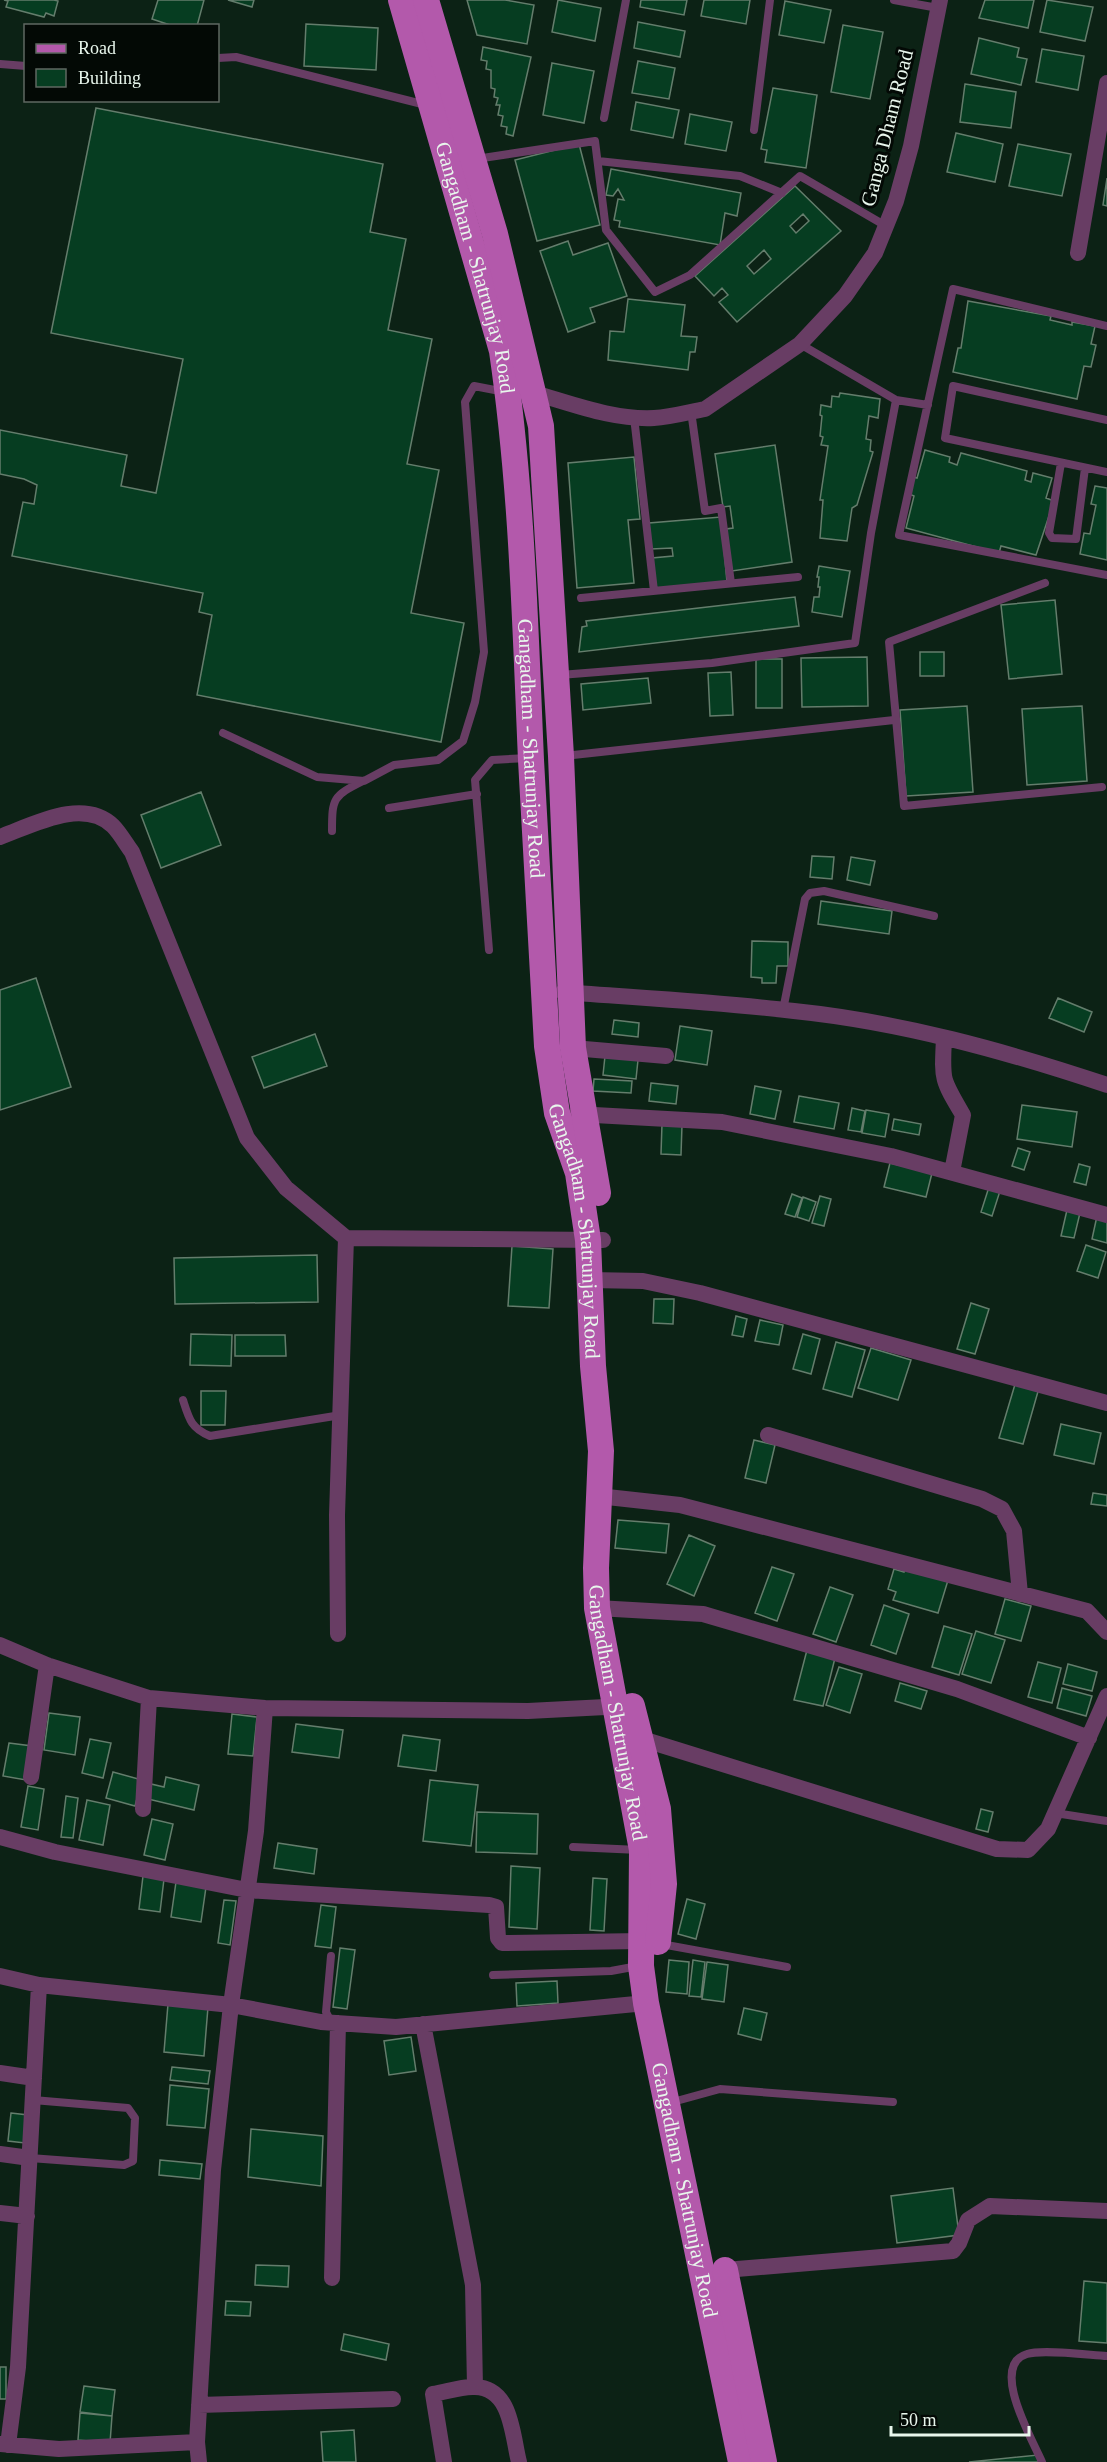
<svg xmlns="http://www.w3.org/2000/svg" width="1107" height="2462" font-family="Georgia,serif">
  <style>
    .building { fill: #063d21; stroke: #647d6c; stroke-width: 1.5; fill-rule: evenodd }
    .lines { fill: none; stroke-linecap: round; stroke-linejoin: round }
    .lane { stroke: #683d64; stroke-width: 8 }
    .street { stroke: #683d64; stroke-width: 16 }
    .primary { stroke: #b359ab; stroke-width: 26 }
    .labels { text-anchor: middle; stroke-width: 6; stroke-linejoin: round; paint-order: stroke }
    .street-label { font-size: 21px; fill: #e8f6ec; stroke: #030905 }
  </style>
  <rect width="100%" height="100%" fill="#0c2215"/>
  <!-- building -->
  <path class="building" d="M4 0H54L58 1 54 16 46 13 44 17 6 7 8 1Z
    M158 0H204L197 26H173L152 19Z
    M228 0H254L252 7Z
    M467 0H505L534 5 527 44 477 35Z
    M558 0 601 8 595 41 552 32Z
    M641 0H687L684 15 640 7Z
    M704 0H750L746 24 701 16Z
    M985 0H1034L1028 28 979 18Z
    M1047 0 1093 7 1085 41 1040 32Z
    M785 1 831 10 824 43 779 35Z
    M638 22 685 31 680 57 634 48Z
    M306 24 378 28 376 70 304 66Z
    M843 25 883 32 870 99 831 92Z
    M979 38 1019 48 1017 57 1027 59 1021 85 971 74Z
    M483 47 531 57 513 136 506 134 507 127 501 126 503 116 498 115 500 105H496L498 98 494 97 495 89 491 88V70L486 69 487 61 481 60Z
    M1042 49 1084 56 1078 90 1036 82Z
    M638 61 675 68 669 99 632 93Z
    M552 63 594 71 584 123 543 115Z
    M965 84 1016 92 1011 128 960 122Z
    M773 88 817 95 806 168 765 162 767 150 761 149Z
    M636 102 679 110 673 138 631 130Z
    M96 108 383 164 370 232 406 239 388 330 432 339 407 464 439 470 411 613 464 623 441 742 197 695 212 615 199 612 203 593 12 556 23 502 34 504 37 485 24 479 0 474V430L127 455 121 486 156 493 183 359 51 333Z
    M690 114 732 122 726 151 685 144Z
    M956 133 1003 144 995 182 947 172Z
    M579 144 600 225 537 241 515 160Z
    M1018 144 1071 154 1062 196 1009 186Z
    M611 169 741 193 737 216 725 213 720 245 619 227 620 221 614 220 618 199 624 200 618 189 613 196 606 195Z
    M1107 178V206L1103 205Z
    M795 186 841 231 737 322 719 302 728 295 722 288 714 296 695 276ZM803 214 809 221 796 233 790 226ZM764 250 771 259 754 274 747 266Z
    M568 241 573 255 608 243 627 296 590 308 595 322 568 332 540 251Z
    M628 299 685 305 681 336 697 337 695 352H690L688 370 608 360 610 331 624 332Z
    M968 301 1051 316 1050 320 1072 325V322L1095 326 1091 344 1096 345 1091 367 1084 366 1077 399 953 372 958 348H961Z
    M840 393 880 399 878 418 869 416 866 439 871 440 870 451 873 452 857 505 852 508 847 541 820 538 823 500H820L828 446 821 445 823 437 820 436 822 416 820 415 821 405 831 407 832 396 839 397Z
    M775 445 792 562 732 571 726 529 733 528 730 506 723 507 715 454Z
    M925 450 950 457 949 462 957 465 961 453 1027 471 1025 480 1031 482 1033 473 1052 478 1046 498 1054 501 1036 555 1001 546 999 553 906 528 914 496 909 494 913 477 917 478Z
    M634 457 640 519 628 520 634 583 577 588 568 463Z
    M1095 486 1107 488V560L1080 554 1084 533 1090 534 1096 505 1091 504Z
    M721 517 727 582 655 589 652 558 673 556 672 548 651 549 649 523Z
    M819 566 850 571 842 617 812 612 814 597H819L820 587H818L819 577H817Z
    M795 597 799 626 579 652 582 627 587 626 586 621Z
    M1055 600 1062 674 1009 679 1001 605Z
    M920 652H944V676H920Z
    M867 657 868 706 802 707 801 658Z
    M756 659H782V708H756Z
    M731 672 733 715 710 716 708 673Z
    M648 678 651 703 583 710 581 684Z
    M967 706 973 792 906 796 900 710Z
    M1082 706 1087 781 1027 785 1022 709Z
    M201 792 221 845 161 868 141 815Z
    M812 856 834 857 832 879 810 877Z
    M851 857 875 861 870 885 847 880Z
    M821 901 892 911 889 934 818 924Z
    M752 941 788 942V966H777L776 983H762V978L751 977Z
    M36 978 71 1087 0 1110V990Z
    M1058 998 1092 1012 1084 1032 1049 1018Z
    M614 1020 639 1023 638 1037 612 1034Z
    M680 1026 712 1031 707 1065 675 1060Z
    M315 1034 327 1066 264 1088 252 1057Z
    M605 1056 638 1060 636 1079 603 1075Z
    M594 1079 632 1081 631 1093 593 1091Z
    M651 1083 678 1086 676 1104 649 1101Z
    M755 1086 781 1091 775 1119 750 1114Z
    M799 1096 839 1103 834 1129 794 1122Z
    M1022 1105 1077 1112 1072 1147 1017 1139Z
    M852 1108 865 1111 861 1132 848 1130Z
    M866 1110 889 1114 885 1137 862 1133Z
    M894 1119 921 1124 919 1135 892 1130Z
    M662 1124 682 1125 681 1155 661 1154Z
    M1018 1148 1030 1152 1024 1170 1012 1166Z
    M890 1163 932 1173 926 1197 884 1187Z
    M1079 1164 1090 1167 1086 1185 1074 1182Z
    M989 1187 1000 1191 992 1216 981 1212Z
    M792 1194 802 1198 795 1217 785 1214Z
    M820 1196 831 1199 824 1226 812 1223Z
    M803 1197 816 1202 809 1221 797 1217Z
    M1067 1210 1080 1213 1074 1238 1061 1236Z
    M1097 1216 1107 1218V1243L1092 1239Z
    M1086 1245 1106 1252 1098 1278 1077 1271Z
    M512 1246 553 1249 549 1308 508 1306Z
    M317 1255 318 1302 175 1304 174 1258Z
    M654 1299H674L673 1324 653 1323Z
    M971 1303 989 1309 975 1354 957 1349Z
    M736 1316 747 1319 743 1337 732 1335Z
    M760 1320 783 1325 779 1345 755 1341Z
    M191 1334 232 1335 231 1366 190 1365Z
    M803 1334 820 1339 811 1374 793 1369Z
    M235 1335H285L286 1356H235Z
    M836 1342 865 1350 852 1397 823 1389Z
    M871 1348 911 1360 898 1400 858 1388Z
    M1016 1381 1039 1388 1023 1444 999 1438Z
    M201 1391H226L225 1425H201Z
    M1061 1424 1101 1433 1094 1464 1054 1455Z
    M754 1440 775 1445 766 1483 745 1478Z
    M1093 1493 1107 1495V1506L1091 1504Z
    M618 1520 669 1524 666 1553 615 1548Z
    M689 1535 715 1546 694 1596 667 1584Z
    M907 1564 949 1577 938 1613 893 1600 896 1592 888 1589 894 1569 904 1572Z
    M772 1567 794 1574 777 1621 755 1613Z
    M830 1587 853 1595 836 1642 813 1634Z
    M1005 1599 1031 1606 1021 1641 995 1634Z
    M884 1605 909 1614 896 1654 871 1645Z
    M944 1626 972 1634 959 1675 932 1667Z
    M976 1631 1005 1640 991 1683 962 1674Z
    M807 1650 835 1658 823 1706 794 1700Z
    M1038 1662 1061 1668 1052 1703 1028 1697Z
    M1068 1664 1097 1672 1092 1691 1063 1684Z
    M839 1667 862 1674 850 1713 826 1705Z
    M900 1683 927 1691 921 1709 895 1701Z
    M1062 1688 1092 1696 1086 1716 1057 1708Z
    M49 1713 80 1717 75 1755 44 1750Z
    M232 1714 257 1717 253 1756 228 1754Z
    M296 1724 343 1730 339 1758 292 1752Z
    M403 1735 440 1740 436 1771 398 1766Z
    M90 1739 111 1743 103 1778 82 1773Z
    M9 1743 32 1746 26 1780 3 1776Z
    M113 1772 142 1780 135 1806 106 1798Z
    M166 1777 199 1785 194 1810 148 1799 151 1784 164 1787Z
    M430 1780 478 1785 471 1846 423 1841Z
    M28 1786 44 1789 38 1830 21 1827Z
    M66 1796 78 1798 73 1838 61 1837Z
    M87 1800 110 1805 103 1845 79 1840Z
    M981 1809 993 1812 988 1832 976 1829Z
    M477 1812 538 1814 537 1854 476 1852Z
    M152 1819 173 1824 165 1860 144 1855Z
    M278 1843 317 1849 314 1874 274 1868Z
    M511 1866 540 1868 537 1929 509 1927Z
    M143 1876 164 1879 160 1912 139 1909Z
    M593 1878 607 1879 604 1931 590 1930Z
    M176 1882 206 1887 201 1922 171 1917Z
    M687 1899 705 1904 696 1939 678 1934Z
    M224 1900 236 1901 230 1945 218 1943Z
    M321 1905 336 1907 331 1948 315 1946Z
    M340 1948 355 1950 347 2009 333 2007Z
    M669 1960 689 1962 687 1994 666 1992Z
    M693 1960 705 1962 701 1997 689 1996Z
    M707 1962 728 1965 724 2002 702 1999Z
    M557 1981 558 2003 517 2006 516 1983Z
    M168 2004 208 2007 204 2056 164 2052Z
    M744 2008 767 2013 761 2040 738 2034Z
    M411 2037 416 2071 389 2075 384 2041Z
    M172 2067 210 2071 208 2084 170 2080Z
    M170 2085 209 2089 205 2128 167 2125Z
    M11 2113 28 2115 25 2143 8 2141Z
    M251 2129 323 2136 321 2186 248 2177Z
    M160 2160 202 2164 200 2179 159 2175Z
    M953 2188 959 2235 897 2243 891 2196Z
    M256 2265 289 2266 288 2287 255 2285Z
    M1084 2281 1107 2283V2343L1079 2341Z
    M226 2301 251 2302 250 2316 225 2315Z
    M344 2334 389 2344 386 2360 341 2350Z
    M0 2367H6V2399H0Z
    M84 2386 115 2390 112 2416 80 2412Z
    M80 2413 112 2416 110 2443 78 2440Z
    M354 2430 356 2462H323L321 2432Z
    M1038 2455V2462H969Z"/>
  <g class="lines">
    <!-- lane -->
    <path class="lane" d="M894 0 938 8
      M218 58 236 57 426 105
      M0 64 26 66
      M604 118 626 0
      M754 130 770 0
      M476 159 595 141 606 230 655 292 690 275 800 176 886 226
      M598 161 740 176 782 193
      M1107 326 953 289 899 535 1107 575
      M800 344 896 400 928 405
      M691 411 705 511 721 508 731 583
      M634 417 654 591
      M1107 420 953 386 945 438 1107 472
      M1061 463 1049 533 1052 538 1076 539 1085 468
      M1045 583 889 642 904 806 1102 787
      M581 598 798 577
      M560 675 712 663 855 643 871 533 896 400
      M223 733 317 777 364 781 394 765 438 760 463 741 475 702 484 652 465 402 474 386 505 392
      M564 756 894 720
      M389 808 477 794
      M332 831C332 798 333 796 363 781
      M489 950 475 780 492 760 528 758
      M783 1010 805 899 810 893 824 891 934 916
      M183 1400C189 1419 191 1428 210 1436L341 1415
      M1055 1813 1107 1821
      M573 1847 639 1850
      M661 1944 787 1967
      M331 1956 326 2012 331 2022
      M493 1975 611 1971 638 1966
      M669 2103 720 2089 893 2102
      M30 2158 124 2165 133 2161 135 2118 128 2108 33 2100
      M1042 2462C1032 2439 989 2365 1027 2354 1042 2349 1089 2355 1107 2356"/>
    <!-- street -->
    <path class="street" d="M1078 253 1107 83
      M534 393C573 404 613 420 654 418 671 417 689 412 705 409L800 344 845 296 875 253 896 201 911 146 940 0
      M0 837C33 825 83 797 113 826 120 833 126 844 132 852L247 1138 286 1188 346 1238
      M563 992C640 998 718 1002 794 1011 901 1022 1005 1051 1107 1085
      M944 1038C942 1080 941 1078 963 1115L952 1172
      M573 1048 666 1056
      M576 1114 722 1122 891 1156 1107 1215
      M590 1280 643 1281 700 1293 1107 1403
      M768 1435 982 1499 1002 1509 1014 1531 1020 1594
      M598 1496 680 1505 1087 1611 1107 1632
      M597 1608 703 1614 957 1689 1089 1738
      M338 1634 337 1515 346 1238 603 1240
      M0 1645 47 1665 149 1698 265 1708 528 1711 625 1706
      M642 1739 997 1849 1028 1850 1048 1829 1107 1696
      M31 1777 47 1665
      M143 1809 149 1698
      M0 1837 55 1852 247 1890 489 1905 496 1907 498 1938 502 1943 642 1941
      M0 1976 39 1985 231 2005 321 2022 396 2027 646 2003
      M423 2024 473 2285 475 2387
      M0 2073 34 2078
      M0 2154 30 2158
      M0 2213 27 2216
      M725 2270 953 2251 959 2243 968 2220 990 2206 1107 2211
      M332 2278 338 2023
      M199 2405 393 2399
      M197 2442 213 2170 231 2005 256 1831 265 1708
      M0 2444 59 2449 197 2442 199 2462
      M8 2445 18 2367 39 1985
      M444 2462 433 2394C446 2392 462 2386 475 2387 512 2388 512 2435 519 2462"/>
    <!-- primary -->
    <g class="primary">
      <path id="s1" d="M401 0 502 351C522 488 525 622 531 760 536 855 542 951 547 1046L557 1113 578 1173 588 1240 593 1366 601 1451 596 1568 597 1608 642 1850 641 1966 646 2003 741 2462"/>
      <path d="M426 0 495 234 541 426 561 756 573 1048 598 1193"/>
      <path d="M632 1706 658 1809 664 1884 658 1942"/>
      <path d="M725 2270 764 2462"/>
    </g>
  </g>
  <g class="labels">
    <!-- street labels -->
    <g class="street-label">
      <text transform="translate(887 128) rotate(-76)" y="7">Ganga Dham Road</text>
      <text dy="7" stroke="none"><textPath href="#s1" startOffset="278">Gangadham - Shatrunjay Road</textPath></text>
      <text dy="7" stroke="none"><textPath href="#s1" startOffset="764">Gangadham - Shatrunjay Road</textPath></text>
      <text dy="7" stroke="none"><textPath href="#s1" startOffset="1250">Gangadham - Shatrunjay Road</textPath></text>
      <text dy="7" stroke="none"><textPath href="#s1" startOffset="1736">Gangadham - Shatrunjay Road</textPath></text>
      <text dy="7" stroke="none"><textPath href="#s1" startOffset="2220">Gangadham - Shatrunjay Road</textPath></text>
    </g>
  </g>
  <!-- legend -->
  <rect x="24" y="24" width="195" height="78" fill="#030905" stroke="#5f6861" stroke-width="1.5"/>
  <rect x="36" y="44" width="30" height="9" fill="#b359ab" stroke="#5f6861" stroke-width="1.5"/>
  <text x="78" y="54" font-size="18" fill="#e8f6ec">Road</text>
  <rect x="36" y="69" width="30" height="18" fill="#063d21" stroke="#5f6861" stroke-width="1.5"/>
  <text x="78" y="84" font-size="18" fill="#e8f6ec">Building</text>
  <!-- scale -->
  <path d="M891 2426v9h138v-9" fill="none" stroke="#e8f6ec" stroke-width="3"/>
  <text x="900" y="2426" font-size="18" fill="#e8f6ec" stroke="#030905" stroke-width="4.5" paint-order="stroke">50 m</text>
</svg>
